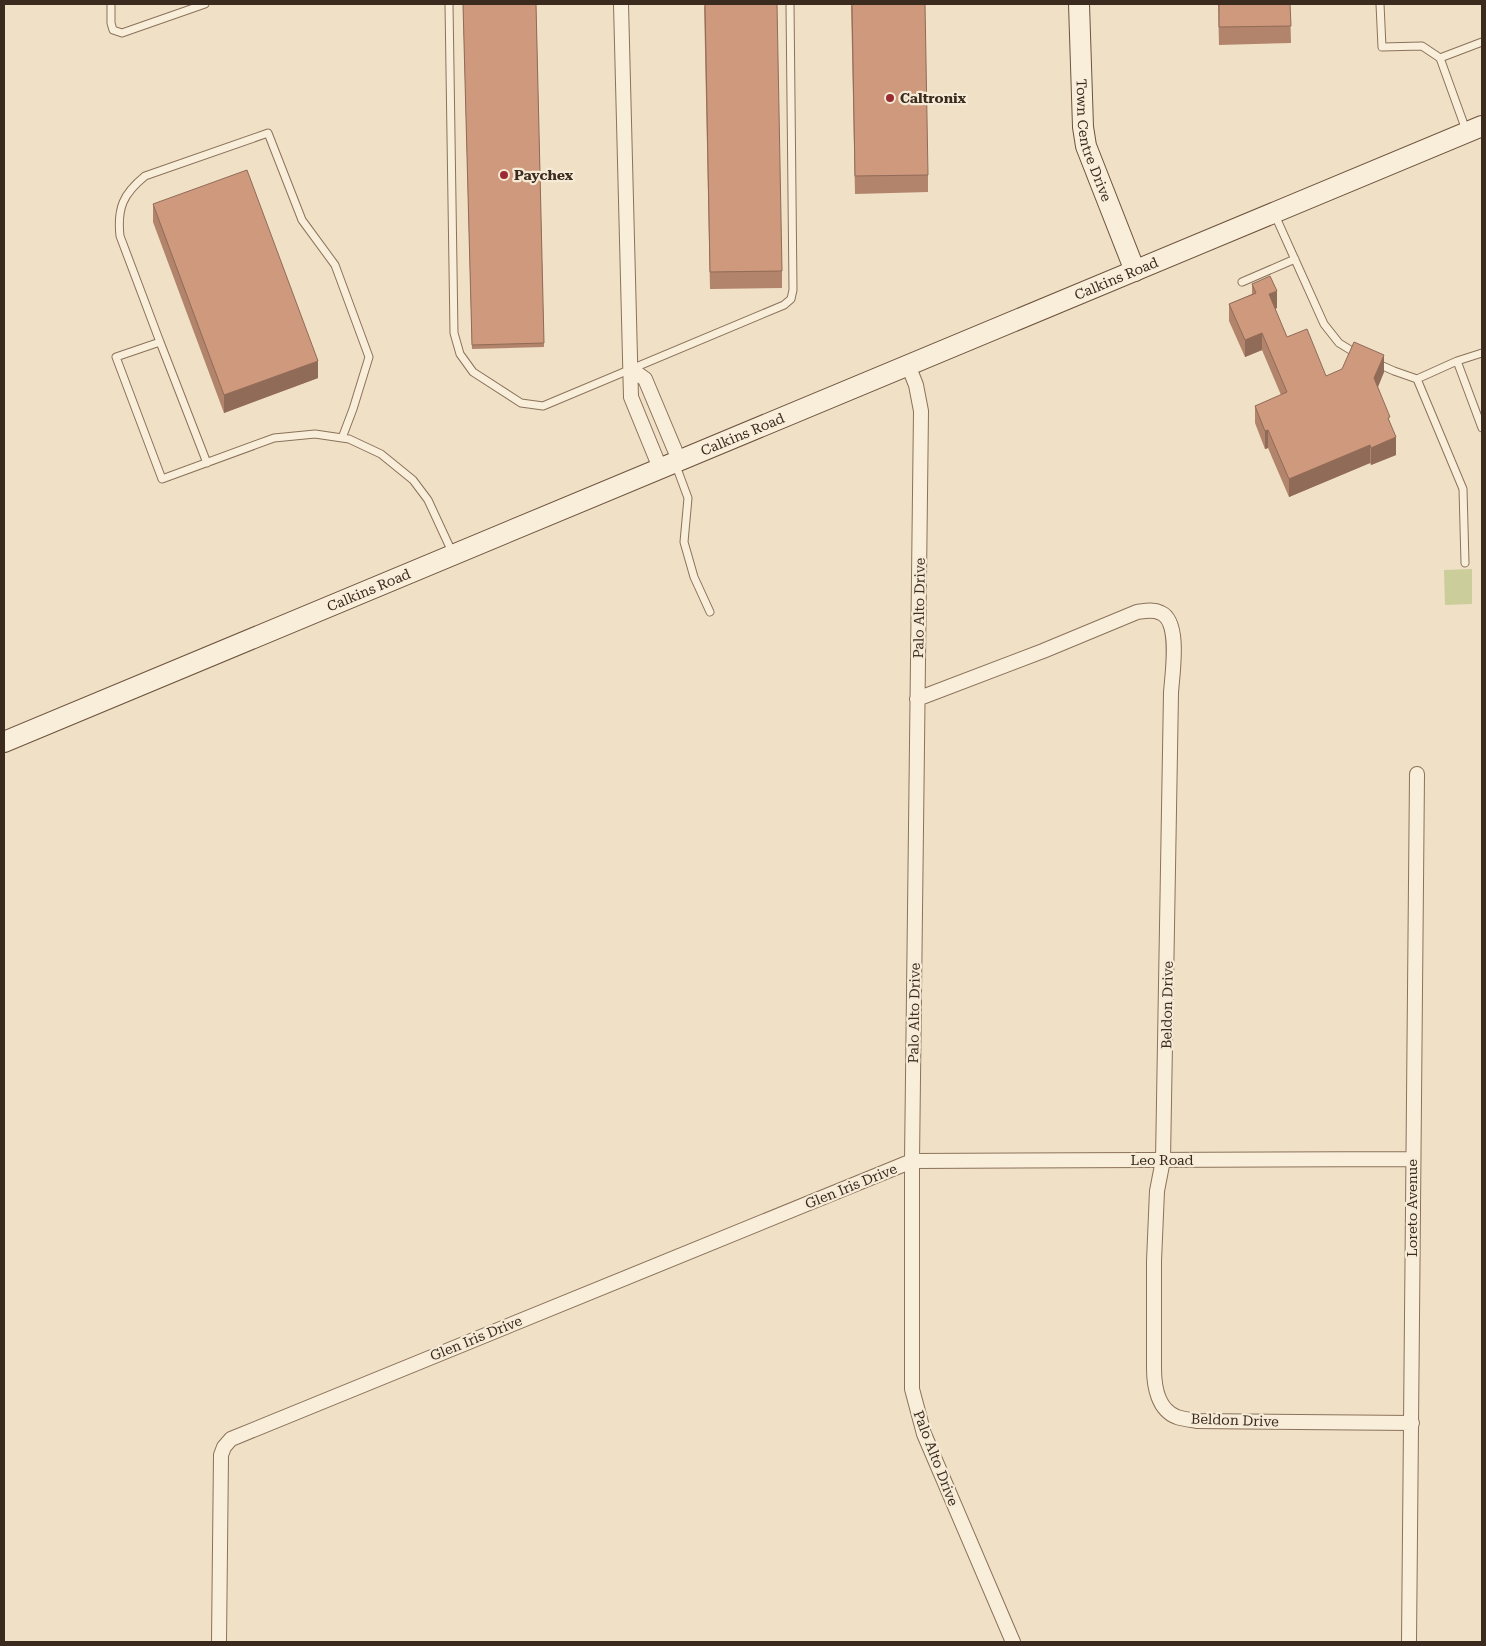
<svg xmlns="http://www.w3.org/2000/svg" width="1486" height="1646" font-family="'Roboto Serif',serif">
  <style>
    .green { fill: #cbce9a }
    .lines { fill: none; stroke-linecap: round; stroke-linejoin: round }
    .lane-casing { stroke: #8b725b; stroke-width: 9 }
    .street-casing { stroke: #8b725b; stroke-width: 16 }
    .secondary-casing { stroke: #6d533e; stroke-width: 22 }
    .lane { stroke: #f9eeda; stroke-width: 7 }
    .street { stroke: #f9eeda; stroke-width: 14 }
    .secondary { stroke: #f9eeda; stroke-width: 20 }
    .wall { fill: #b1846b }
    .shaded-wall { fill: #906b57 }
    .building { fill: #ce997c; stroke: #906b57 }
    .poi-dot { fill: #9b2a32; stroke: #f6ebd6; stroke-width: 2 }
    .labels { text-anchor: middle; stroke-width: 4.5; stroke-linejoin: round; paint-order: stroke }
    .poi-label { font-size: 14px; font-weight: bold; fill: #3b2b1f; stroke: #f6ebd6; text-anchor: start }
    .street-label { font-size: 14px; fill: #3b2b1f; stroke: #f6ebd6 }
  </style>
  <rect width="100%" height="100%" fill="#efe0c6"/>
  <!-- green -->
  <path class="green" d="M1472 569V604L1445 605 1444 570Z"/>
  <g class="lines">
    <!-- lane casing -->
    <g class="lane-casing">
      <path id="lane" d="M111 4V23L113 30 122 33 205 4
        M449 4 454 333 460 354 473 372 521 403 543 406 784 305 791 299 793 290 790 4
        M1380 4 1382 47 1422 46 1440 58
        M1466 130 1440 58 1482 42
        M1274 213 1324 324 1339 343 1357 354
        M1242 282 1295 259
        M160 342 120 236C117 208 123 194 145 176L268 133 302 220 335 265 369 357 353 409 342 438
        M1457 361 1482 428
        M1376 363 1394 371 1417 379 1457 361 1482 353
        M1417 379 1463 489 1465 563
        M207 463 160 342 116 357 162 479 274 438 315 434 349 439 381 454 413 480 428 500 453 554
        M675 463 688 498 684 542 694 577 710 612"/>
    </g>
    <!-- street casing -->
    <g class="street-casing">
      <path id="street" d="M621 4 631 397 660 468
        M908 365 916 385 921 411 912 1161V1389L924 1434 1013 1642
        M631 369 645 379 679 460
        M917 699 1043 651 1137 612C1145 611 1153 609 1161 613 1181 622 1172 675 1171 693L1163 1160 1157 1191 1154 1261V1368C1154 1386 1158 1410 1177 1417 1183 1419 1191 1420 1197 1421L1412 1423
        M219 1642 221 1455 224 1447 231 1439 912 1161 1412 1159
        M1409 1642 1417 774"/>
    </g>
    <!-- secondary casing -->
    <g class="secondary-casing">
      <g id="secondary">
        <path id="s1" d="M1079 4 1083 127 1086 146 1135 271"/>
        <path id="s2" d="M4 742 1482 126"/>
      </g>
    </g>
    <!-- lane -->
    <use href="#lane" class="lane"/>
    <!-- street -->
    <use href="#street" class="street"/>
    <!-- secondary -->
    <use href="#secondary" class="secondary"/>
  </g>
  <!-- wall -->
  <path class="wall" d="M463 4H536L544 347 472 349Z
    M704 4 782 271V288L710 289Z
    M851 4 928 175V192L855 194Z
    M1218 4H1290L1291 43 1219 45Z
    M153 204 318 378 224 413 153 222Z
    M1252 284 1277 308 1275 309 1287 337 1326 376 1384 372 1378 387 1390 423 1396 455 1371 465 1370 463 1289 497 1268 448 1265 449 1255 423V406L1281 395 1262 350 1245 357 1229 321V304L1252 294Z"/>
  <!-- shaded-wall -->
  <path class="shaded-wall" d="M1277 291V308L1269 311V294Z
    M1262 333V350L1245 357V340Z
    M1384 355V372L1374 396V378Z
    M318 361V378L224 413V395Z
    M1268 430V448L1265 449V431Z
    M1396 437V455L1371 465V448Z
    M1370 445V463L1289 497V479Z"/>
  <!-- building -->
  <path class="building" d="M463 4H536L544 343 472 345Z
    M705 4H777L782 271 710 272Z
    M852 4H925L928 175 855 176Z
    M1219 4H1290L1291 26 1219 27Z
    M247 170 318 361 224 395 153 204Z
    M1270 276 1277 291 1269 294 1287 337 1307 329 1326 376 1342 369 1354 342 1384 355 1374 378 1390 417 1388 418 1396 437 1371 448 1370 445 1289 479 1268 430 1265 431 1255 406 1287 392 1262 333 1245 340 1229 304 1256 293 1252 284Z"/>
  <!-- markers -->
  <g class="poi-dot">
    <circle cx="890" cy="98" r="5"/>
    <circle cx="504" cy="175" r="5"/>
  </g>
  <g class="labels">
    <!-- poi labels -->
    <g class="poi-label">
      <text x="900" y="103">Caltronix</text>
      <text x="514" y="180">Paychex</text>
    </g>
    <!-- street labels -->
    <g class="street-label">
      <text dy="5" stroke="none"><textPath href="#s1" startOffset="138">Town Centre Drive</textPath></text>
      <text dy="5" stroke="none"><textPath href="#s2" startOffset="1205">Calkins Road</textPath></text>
      <text dy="5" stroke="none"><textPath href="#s2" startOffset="800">Calkins Road</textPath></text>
      <text dy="5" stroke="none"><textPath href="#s2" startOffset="395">Calkins Road</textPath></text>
      <text transform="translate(919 608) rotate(-89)" y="5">Palo Alto Drive</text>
      <text transform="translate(1167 1005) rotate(-89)" y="5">Beldon Drive</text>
      <text transform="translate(914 1013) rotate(-89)" y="5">Palo Alto Drive</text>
      <text x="1162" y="1165">Leo Road</text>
      <text transform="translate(851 1186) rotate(-22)" y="5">Glen Iris Drive</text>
      <text transform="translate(1412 1208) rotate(-90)" y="5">Loreto Avenue</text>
      <text transform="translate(476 1338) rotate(-22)" y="5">Glen Iris Drive</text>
      <text transform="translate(1235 1420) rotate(2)" y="5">Beldon Drive</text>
      <text transform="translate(936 1458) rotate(69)" y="5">Palo Alto Drive</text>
    </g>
  </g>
  <!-- border -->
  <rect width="1486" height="1646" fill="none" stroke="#3b2b1f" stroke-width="10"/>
</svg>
